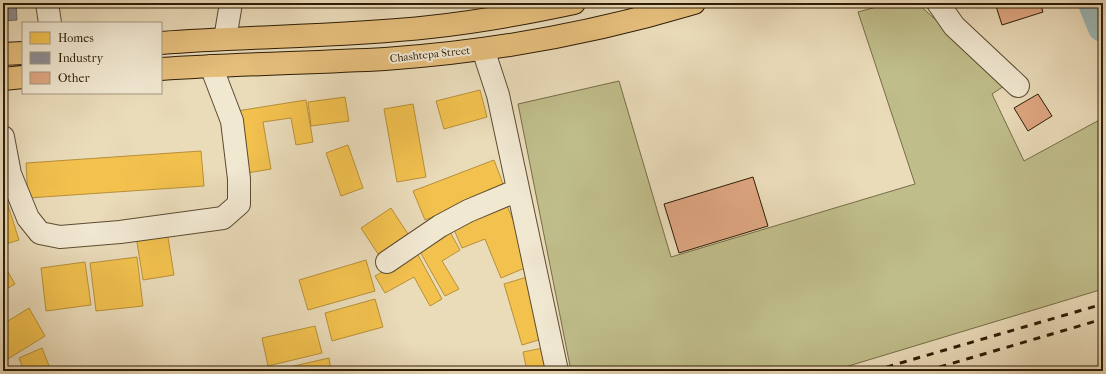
<svg xmlns="http://www.w3.org/2000/svg" width="1106" height="374" font-family="'IM FELL French Canon',serif">
  <style>
    .green { fill: #bfbd8a; stroke: #766d48 }
    .homes { fill: #f2c14e; stroke: #b79038 }
    .industry { fill: #8d8d92; stroke: #706b68 }
    .lines { fill: none; stroke-linecap: round; stroke-linejoin: round }
    .canal { stroke: #9bb9b8; stroke-width: 21 }
    .building { fill: #dea681; stroke: #2e1d05 }
    .minor-casing { stroke: #5d4c32; stroke-width: 24 }
    .major-casing { stroke: #2e1d05; stroke-width: 24 }
    .minor { stroke: #f1e8d2; stroke-width: 22 }
    .major { stroke: #e5be7c; stroke-width: 22 }
    .rail { stroke: #2e1d05; stroke-width: 3; stroke-dasharray: 7 7; stroke-linecap: butt }
    .labels { text-anchor: middle; stroke-width: 4; stroke-linejoin: round; paint-order: stroke }
    .street-label { font-size: 11px; fill: #2e1d05; stroke: #f1e8d2 }
  </style>
  <rect width="100%" height="100%" fill="#eadbb9"/>
  <filter id="stains"><feTurbulence type="fractalNoise" baseFrequency=".005" numOctaves="4"/><feColorMatrix values="0 0 0 0 .2 0 0 0 0 .09 0 0 0 0 .02 0 0 0 .5 -.17"/></filter>
  <radialGradient id="worn" r=".72"><stop offset=".6" stop-color="#630" stop-opacity="0"/><stop offset="1" stop-color="#630" stop-opacity=".3"/></radialGradient>
  <!-- green -->
  <path class="green" d="M891 3H917L1007 84 992 94 1024 161 1103 118V289L832 371H571L518 104 619 81 671 257 915 184 858 12Z"/>
  <!-- homes -->
  <path class="homes" d="M480 90 487 117 444 129 436 101Z
    M345 97 349 121 311 126 308 102Z
    M306 100 313 142 296 145 291 118 263 122 271 169 247 173 237 111Z
    M413 104 426 177 397 182 384 109Z
    M348 145 363 188 341 196 326 153Z
    M201 151 204 186 28 198 26 163Z
    M494 160 505 189 425 220 413 191Z
    M3 196H5L19 240 3 245Z
    M505 201 532 265 501 278 485 239 462 248 451 223Z
    M391 208 410 237 380 257 361 228Z
    M167 231 174 275 143 280 136 236Z
    M450 232 460 250 442 261 459 289 445 296 419 250Z
    M417 253 442 299 430 306 414 277 385 293 375 276Z
    M137 257 143 306 96 311 90 263Z
    M366 260 375 291 308 310 299 280Z
    M85 262 91 305 46 311 41 268Z
    M3 263 15 284 3 291Z
    M527 277 545 338 522 345 504 284Z
    M375 299 383 327 332 341 325 313Z
    M29 308 45 336 3 362V324Z
    M315 326 322 353 268 366 262 338Z
    M548 347 554 371H527L523 352Z
    M42 348 51 371H24L19 358Z
    M329 358 331 371H276V370Z"/>
  <!-- industry -->
  <path class="industry" d="M3 3H16L17 20 3 21Z"/>
  <g class="lines">
    <!-- canal -->
    <path class="canal" d="M1088 3 1099 30 1103 32"/>
  </g>
  <!-- building -->
  <path class="building" d="M995 3H1040L1043 12 1002 25Z
    M1038 94 1052 116 1028 131 1014 108Z
    M753 177 768 226 679 253 664 204Z"/>
  <g class="lines">
    <!-- minor casing -->
    <g class="minor-casing">
      <path id="minor" d="M47 3 50 23
        M938 3 954 26 1018 86
        M225 39 231 3
        M483 49 498 95 557 371
        M3 137 10 174 28 218 40 233 60 237 120 232 223 218 239 204V179L232 121 211 66
        M387 262 440 226 468 211 518 190"/>
    </g>
    <!-- major casing -->
    <g class="major-casing">
      <path id="major" d="M161 43C251 36 341 37 430 27 479 22 527 13 574 3
        M3 54 23 53
        M161 69C236 64 310 63 385 59 489 52 594 33 694 3
        M3 79 23 77"/>
    </g>
    <!-- minor -->
    <use href="#minor" class="minor"/>
    <!-- major -->
    <use href="#major" class="major"/>
    <!-- rail -->
    <path class="rail" d="M873 371 1103 304
      M926 371 1103 319"/>
  </g>
  <g class="labels">
    <!-- street labels -->
    <g class="street-label">
      <text transform="translate(430 54) rotate(-6)" y="4">Chashtepa Street</text>
    </g>
  </g>
  <!-- margin -->
  <rect width="1106" height="374" fill="none" stroke="#eadbb9" stroke-width="16"/>
  <rect x="4" y="4" width="1098" height="366" fill="none" stroke="#2e1d05" stroke-width="2"/>
  <rect x="8" y="8" width="1090" height="358" fill="none" stroke="#2e1d05"/>
  <!-- legend -->
  <rect x="22" y="22" width="140" height="72" fill="#f1e8d2" stroke="#a39780"/>
  <rect x="30" y="32" width="20" height="12" fill="#f2c14e" stroke="#a39780"/>
  <text x="58" y="42" font-size="12" fill="#2e1d05">Homes</text>
  <rect x="30" y="52" width="20" height="12" fill="#8d8d92" stroke="#a39780"/>
  <text x="58" y="62" font-size="12" fill="#2e1d05">Industry</text>
  <rect x="30" y="72" width="20" height="12" fill="#dea681" stroke="#a39780"/>
  <text x="58" y="82" font-size="12" fill="#2e1d05">Other</text>
  <rect width="100%" height="100%" filter="url(#stains)"/>
  <rect width="100%" height="100%" fill="url(#worn)"/>
</svg>
